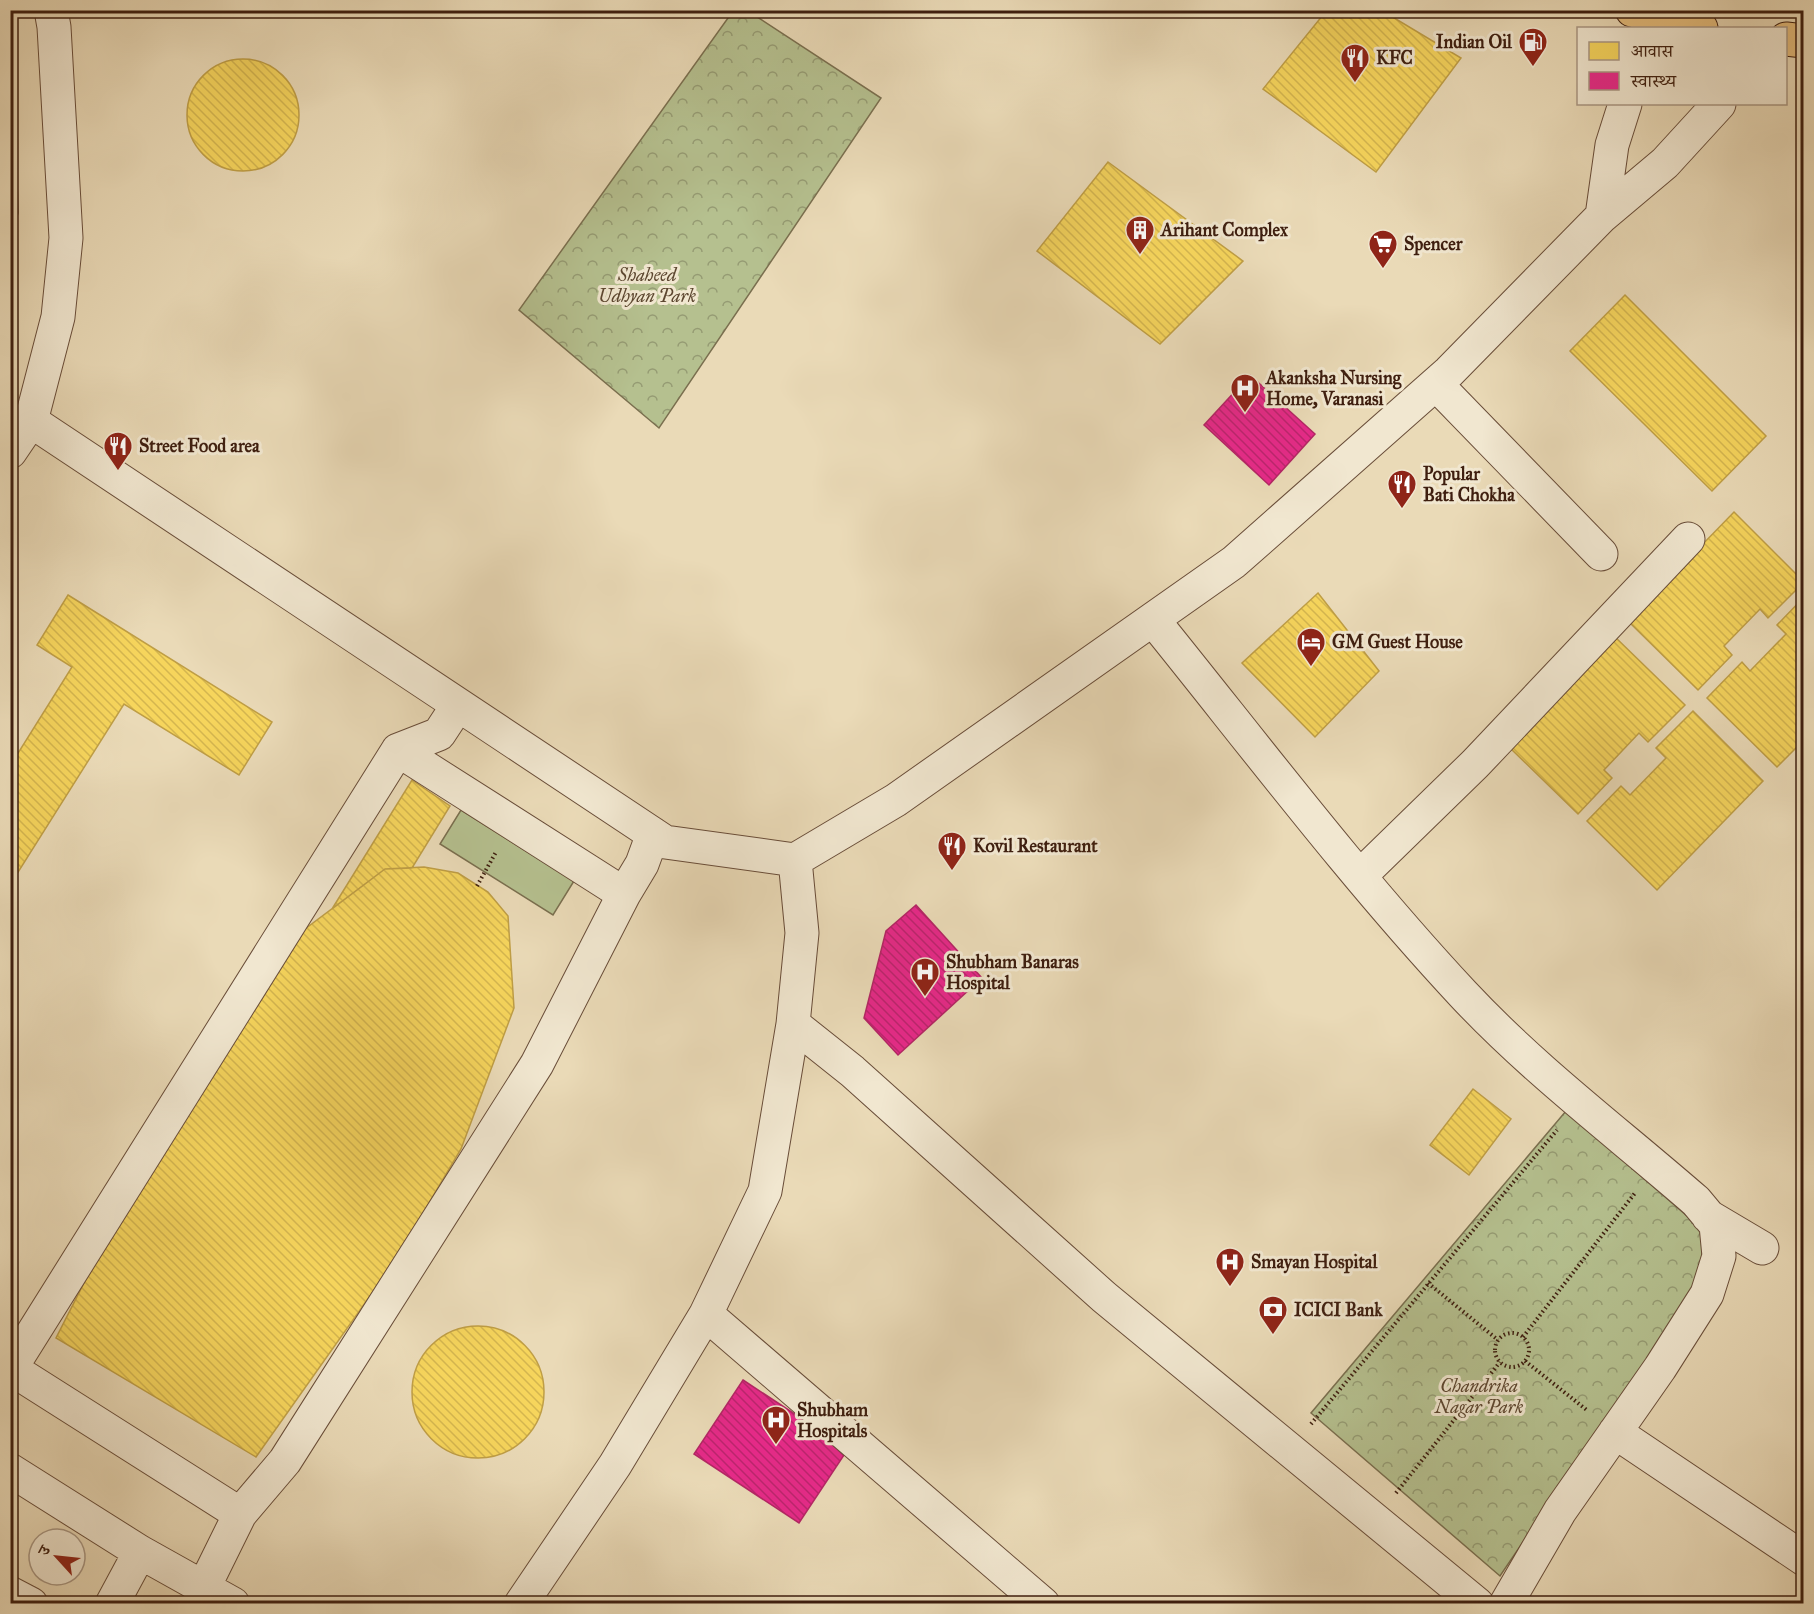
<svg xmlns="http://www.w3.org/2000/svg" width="1814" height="1614" font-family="'IM FELL Great Primer','Noto Serif Devanagari',serif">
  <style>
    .grass { fill: #b5c08f; stroke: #7a6f4f; stroke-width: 1.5 }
    .park { fill: url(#park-crowns); stroke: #7a6f4f; stroke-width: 1.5 }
    .homes { fill: url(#homes-back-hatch); stroke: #bf9e45; stroke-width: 1.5 }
    .health { fill: url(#health-back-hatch); stroke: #b42665; stroke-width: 1.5 }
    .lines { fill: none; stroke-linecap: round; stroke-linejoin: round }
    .minor-casing { stroke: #694d39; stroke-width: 35 }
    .major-casing { stroke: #3e1e0f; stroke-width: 35 }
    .path { stroke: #3e1e0f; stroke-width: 4; stroke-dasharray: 1.5 3; stroke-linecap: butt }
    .minor { stroke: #f1e7d0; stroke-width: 33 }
    .major { stroke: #e5bd7c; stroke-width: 33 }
    .labels { text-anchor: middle; stroke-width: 6; stroke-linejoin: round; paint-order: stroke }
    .poi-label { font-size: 18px; font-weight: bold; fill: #3e1e0f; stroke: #f1e7d0; text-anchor: start }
    .park-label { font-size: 18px; font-style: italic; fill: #5c462f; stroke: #f1e7d0 }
  </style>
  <defs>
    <pattern id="park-crowns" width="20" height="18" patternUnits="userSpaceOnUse" patternTransform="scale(1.5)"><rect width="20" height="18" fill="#b5c08f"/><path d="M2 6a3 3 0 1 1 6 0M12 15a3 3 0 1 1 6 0" fill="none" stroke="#959b73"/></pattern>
    <pattern id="homes-back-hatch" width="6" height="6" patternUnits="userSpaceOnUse" patternTransform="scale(1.5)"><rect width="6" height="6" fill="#f6d55c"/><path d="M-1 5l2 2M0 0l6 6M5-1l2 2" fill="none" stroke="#d4b64f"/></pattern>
    <pattern id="health-back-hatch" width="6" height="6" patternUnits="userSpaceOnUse" patternTransform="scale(1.5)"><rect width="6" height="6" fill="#e7298a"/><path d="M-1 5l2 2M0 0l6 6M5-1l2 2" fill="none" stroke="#bd236f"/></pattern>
  </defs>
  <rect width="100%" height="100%" fill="#eadab7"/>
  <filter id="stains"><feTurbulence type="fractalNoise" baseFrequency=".00333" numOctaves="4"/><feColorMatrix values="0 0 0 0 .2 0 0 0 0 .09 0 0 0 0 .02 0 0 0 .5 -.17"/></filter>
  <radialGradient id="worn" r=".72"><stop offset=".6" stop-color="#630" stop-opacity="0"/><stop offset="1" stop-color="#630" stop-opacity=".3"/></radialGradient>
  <!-- grass -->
  <path class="grass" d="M11 70 14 83 18 213 11 240Z
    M461 810 574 881 553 915 440 844Z"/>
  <!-- park -->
  <path class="park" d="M733 11H748L881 98 659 428 519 310Z
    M1566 1111 1702 1229V1278L1500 1576 1311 1413Z"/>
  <!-- homes -->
  <path class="homes" d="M1327 10H1381L1461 58 1376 172 1263 89Z
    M187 115a56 56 0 1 1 112 0a56 56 0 1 1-112 0Z
    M1108 162 1243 261 1160 344 1037 251Z
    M1625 295 1766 436 1712 491 1570 351Z
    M1734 512 1804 582 1768 618 1760 609 1724 646 1732 655 1698 690 1628 621Z
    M1318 593 1379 671 1315 737 1242 663Z
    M68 595 272 722 239 775 124 704 10 885V766L72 667 37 645Z
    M1804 597V740L1777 767 1707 698 1742 662 1750 671 1786 634 1777 625Z
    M1613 635 1685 705 1648 742 1639 733 1604 770 1612 778 1578 814 1508 746Z
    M1693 711 1763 781 1657 890 1587 821 1621 786 1630 795 1666 758 1656 748Z
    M412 780 450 806 412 868 385 869 332 909Z
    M424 867 458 873 488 892 508 916 514 1008 461 1149 394 1262 256 1457 56 1338 114 1224 289 941 385 869Z
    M1473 1089 1511 1119 1469 1175 1430 1145Z
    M412 1392a66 66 0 1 1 132 0a66 66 0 1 1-132 0Z"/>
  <!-- health -->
  <path class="health" d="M1250 375 1315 434 1269 485 1204 425Z
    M916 905 982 978 898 1055 864 1018 886 931Z
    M743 1380 848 1449 799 1523 694 1454Z"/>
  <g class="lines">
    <!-- minor casing -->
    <g class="minor-casing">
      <path id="minor" d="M1602 216 1612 145 1625 104
        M1436 384 1601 554
        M31 421 665 842 795 860
        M10 452 31 421 58 317 66 238 54 27 51 10
        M1154 621C1255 746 1353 876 1463 994 1534 1070 1618 1133 1696 1201L1716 1225 1719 1256 1707 1294 1660 1368 1560 1511 1506 1604
        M398 750 439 734 458 705
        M1361 875 1475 764 1688 539
        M624 894 642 864 653 834
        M793 1024 852 1071 1104 1297 1477 1604
        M1708 1216 1762 1248
        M706 1314 1043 1604
        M10 1368 240 1514 204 1587
        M11 1368 398 750 624 894 537 1064 285 1461 240 1514
        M1615 1432 1804 1559
        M10 1470 140 1552 233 1604
        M10 1593 31 1604
        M112 1604 140 1552
        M521 1604 615 1465 706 1314 765 1191 793 1024 802 933 795 860 896 800 1234 562 1449 372 1602 216 1665 163 1719 104"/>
    </g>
    <!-- major casing -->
    <g class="major-casing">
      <path id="major" d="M1632 10 1701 28
        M1786 39 1804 41"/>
    </g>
    <!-- path -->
    <path class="path" d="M477 886 496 852
      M1428 1283 1498 1340
      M1495 1350a17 17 0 1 1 34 0a17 17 0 1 1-34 0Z
      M1523 1337 1635 1193
      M1525 1361 1588 1411
      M1311 1424 1557 1130
      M1396 1493 1500 1362"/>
    <!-- minor -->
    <use href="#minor" class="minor"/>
    <!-- major -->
    <use href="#major" class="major"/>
  </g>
  <!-- icons -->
  <defs>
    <g id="fuel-pin" transform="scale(1.5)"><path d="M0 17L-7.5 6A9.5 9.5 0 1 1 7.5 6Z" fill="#8f2418" stroke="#f1e7d0"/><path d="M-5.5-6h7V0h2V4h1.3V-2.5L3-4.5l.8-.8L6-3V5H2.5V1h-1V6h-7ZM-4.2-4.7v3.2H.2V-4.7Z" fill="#fff"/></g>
    <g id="restaurant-pin" transform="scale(1.5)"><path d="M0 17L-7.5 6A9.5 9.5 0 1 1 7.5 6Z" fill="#8f2418" stroke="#f1e7d0"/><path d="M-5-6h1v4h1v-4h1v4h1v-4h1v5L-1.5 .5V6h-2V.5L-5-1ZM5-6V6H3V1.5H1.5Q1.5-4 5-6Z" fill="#fff"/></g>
    <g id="building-pin" transform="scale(1.5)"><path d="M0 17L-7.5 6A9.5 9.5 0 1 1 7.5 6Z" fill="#8f2418" stroke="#f1e7d0"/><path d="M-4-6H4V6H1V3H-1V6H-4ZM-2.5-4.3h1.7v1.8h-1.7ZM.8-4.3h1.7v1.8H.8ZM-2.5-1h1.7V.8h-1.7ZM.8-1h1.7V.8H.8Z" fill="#fff"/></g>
    <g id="supermarket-pin" transform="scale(1.5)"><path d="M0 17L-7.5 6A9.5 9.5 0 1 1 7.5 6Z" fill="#8f2418" stroke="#f1e7d0"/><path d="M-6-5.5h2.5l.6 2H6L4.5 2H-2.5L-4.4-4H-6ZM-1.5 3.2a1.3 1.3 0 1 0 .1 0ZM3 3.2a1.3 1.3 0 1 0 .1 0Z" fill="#fff"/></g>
    <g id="hospital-pin" transform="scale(1.5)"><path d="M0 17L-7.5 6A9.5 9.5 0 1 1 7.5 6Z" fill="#8f2418" stroke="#f1e7d0"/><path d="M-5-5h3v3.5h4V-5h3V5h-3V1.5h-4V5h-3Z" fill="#fff"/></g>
    <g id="hotel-pin" transform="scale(1.5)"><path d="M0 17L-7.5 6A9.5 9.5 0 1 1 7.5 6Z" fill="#8f2418" stroke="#f1e7d0"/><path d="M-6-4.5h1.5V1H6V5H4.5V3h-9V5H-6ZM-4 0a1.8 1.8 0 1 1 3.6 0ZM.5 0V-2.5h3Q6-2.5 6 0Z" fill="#fff"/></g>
    <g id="bank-pin" transform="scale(1.5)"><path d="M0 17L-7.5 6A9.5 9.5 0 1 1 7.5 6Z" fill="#8f2418" stroke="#f1e7d0"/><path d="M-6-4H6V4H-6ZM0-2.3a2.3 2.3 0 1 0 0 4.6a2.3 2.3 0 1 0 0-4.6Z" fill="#fff"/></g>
  </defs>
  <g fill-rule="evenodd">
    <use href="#fuel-pin" x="1533" y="42"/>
    <use href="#restaurant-pin" x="1355" y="58"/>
    <use href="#building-pin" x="1140" y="230"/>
    <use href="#supermarket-pin" x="1383" y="244"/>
    <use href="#hospital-pin" x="1245" y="388"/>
    <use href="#restaurant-pin" x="118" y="446"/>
    <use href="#restaurant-pin" x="1402" y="484"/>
    <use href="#hotel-pin" x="1311" y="642"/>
    <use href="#restaurant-pin" x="952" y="846"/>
    <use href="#hospital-pin" x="925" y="972"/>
    <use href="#hospital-pin" x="1230" y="1262"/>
    <use href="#bank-pin" x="1273" y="1310"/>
    <use href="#hospital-pin" x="776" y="1420"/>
  </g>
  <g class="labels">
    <!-- poi labels -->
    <g class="poi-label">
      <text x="1512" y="48" text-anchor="end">Indian Oil</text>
      <text x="1376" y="64">KFC</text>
      <text x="1161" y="236">Arihant Complex</text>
      <text x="1404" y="250">Spencer</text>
      <text x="1266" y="384">Akanksha Nursing<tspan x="1266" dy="21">Home, Varanasi</tspan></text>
      <text x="139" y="452">Street Food area</text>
      <text x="1423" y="480">Popular<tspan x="1423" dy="21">Bati Chokha</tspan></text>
      <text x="1332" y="648">GM Guest House</text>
      <text x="973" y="852">Kovil Restaurant</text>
      <text x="946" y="968">Shubham Banaras<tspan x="946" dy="21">Hospital</tspan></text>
      <text x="1251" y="1268">Smayan Hospital</text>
      <text x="1294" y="1316">ICICI Bank</text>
      <text x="797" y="1416">Shubham<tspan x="797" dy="21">Hospitals</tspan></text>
    </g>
    <!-- park labels -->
    <g class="park-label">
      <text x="647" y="281">Shaheed<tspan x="647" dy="21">Udhyan Park</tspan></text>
      <text x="1479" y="1392">Chandrika<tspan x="1479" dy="21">Nagar Park</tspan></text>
    </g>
  </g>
  <!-- margin -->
  <rect width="1814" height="1614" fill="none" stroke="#eadab7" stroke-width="36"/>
  <rect x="12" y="12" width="1790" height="1590" fill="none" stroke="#3e1e0f" stroke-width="3"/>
  <rect x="18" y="18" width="1778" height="1578" fill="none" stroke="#3e1e0f" stroke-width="1.5"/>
  <!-- legend -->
  <rect x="1577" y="27" width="210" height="78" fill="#f1e7d0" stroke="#a99783" stroke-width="1.5"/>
  <rect x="1589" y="42" width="30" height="18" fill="#f6d55c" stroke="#a99783" stroke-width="1.5"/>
  <text x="1631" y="57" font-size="18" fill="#3e1e0f">आवास</text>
  <rect x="1589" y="72" width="30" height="18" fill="#e7298a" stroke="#a99783" stroke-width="1.5"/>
  <text x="1631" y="87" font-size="18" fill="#3e1e0f">स्वास्थ्य</text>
  <!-- north arrow -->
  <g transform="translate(57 1557) rotate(297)"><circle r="28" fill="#f1e7d0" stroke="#a99783" stroke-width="1.5"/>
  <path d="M0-4.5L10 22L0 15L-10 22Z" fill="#8f2418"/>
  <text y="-9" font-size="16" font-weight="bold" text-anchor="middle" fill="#3e1e0f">उ</text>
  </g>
  <rect width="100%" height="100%" filter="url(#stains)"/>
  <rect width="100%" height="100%" fill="url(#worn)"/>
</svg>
